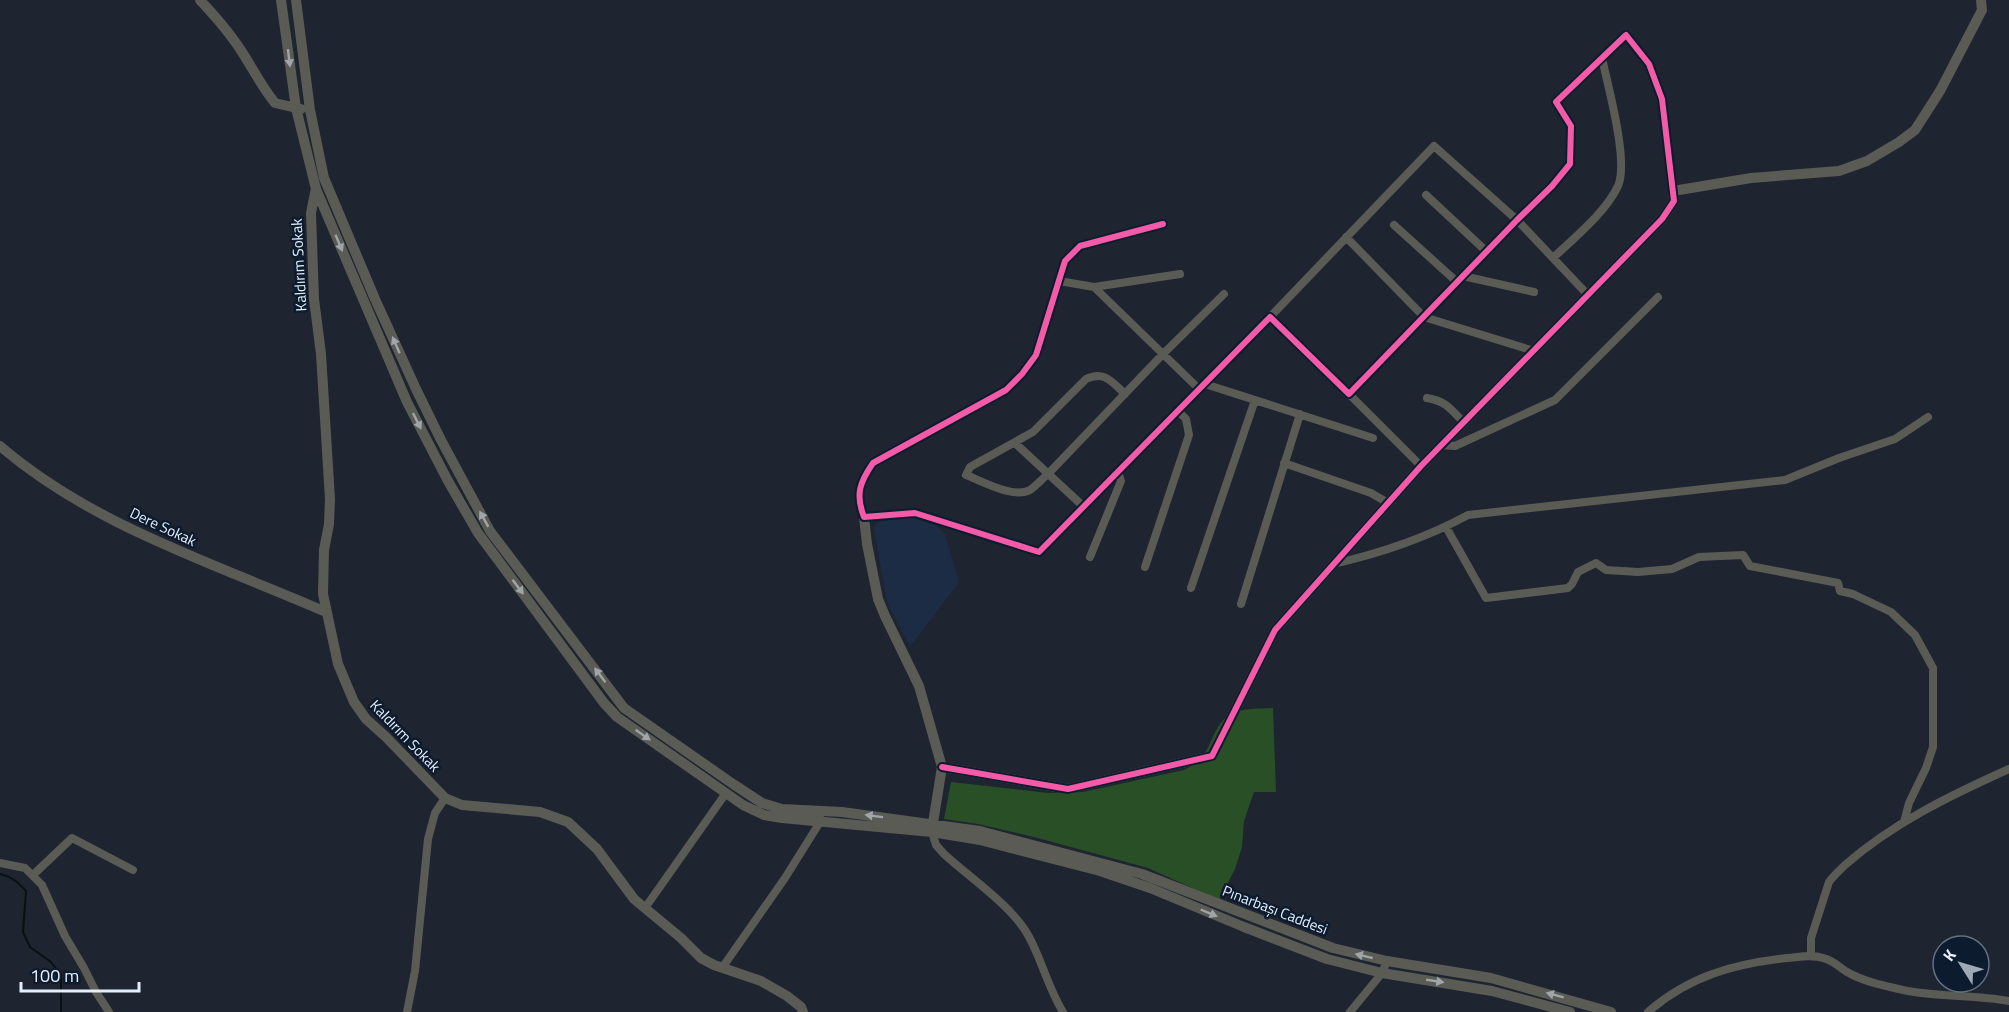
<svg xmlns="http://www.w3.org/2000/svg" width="2009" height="1012" font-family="'Titillium Web',sans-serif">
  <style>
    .built { fill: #1b2c44 }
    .forest { fill: #284f26 }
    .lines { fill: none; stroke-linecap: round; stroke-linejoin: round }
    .stream { stroke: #061112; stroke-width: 2 }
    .minor { stroke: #5b5b56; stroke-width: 8 }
    .tertiary { stroke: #5b5b56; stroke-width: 10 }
    .cycleway-casing { stroke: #0d1b2e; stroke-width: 10 }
    .cycleway { stroke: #f35aa7; stroke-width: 6 }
    .oneway { fill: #a0a5a9 }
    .labels { text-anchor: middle; stroke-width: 5; stroke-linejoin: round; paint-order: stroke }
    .street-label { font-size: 15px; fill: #e5effc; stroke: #0d1b2e }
  </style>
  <rect width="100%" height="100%" fill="#1e2530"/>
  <!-- built -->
  <path class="built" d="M911 517 937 526 945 534 959 582 910 647 887 602 874 529 877 522Z"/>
  <!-- forest -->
  <path class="forest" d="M1273 708 1276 792H1254L1244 821 1242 847 1235 869 1219 900 1148 868 1038 838 978 824 944 819 951 782 1048 793 1083 792 1184 770C1191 766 1199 763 1203 756 1214 741 1215 719 1236 712 1247 708 1261 709 1273 708Z"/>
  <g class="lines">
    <!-- stream -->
    <path class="stream" d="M0 874C12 877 18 882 26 891L23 932 30 947 51 962 61 975V1012"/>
    <!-- minor -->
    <path class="minor" d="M1426 195 1487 252
      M1163 224 1080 246 1065 261 1036 355 1022 374 1006 390 873 463C860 482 855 494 864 517L915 513 1039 552 1270 317 1349 394 1517 220 1552 186 1570 164 1571 126 1556 102 1626 35 1649 64 1662 99 1673 191
      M1394 225 1457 282
      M1346 237 1424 317 1534 351
      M1553 258C1574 238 1606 212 1618 186 1629 161 1608 87 1602 58
      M1463 276 1534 292
      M1059 281 1094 287 1199 389
      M1094 287 1180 274
      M1270 317 1434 146 1517 220 1588 295
      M1205 384 1373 438
      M1125 394C1112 382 1104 370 1086 379L1033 432 970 467 966 475C982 481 1013 499 1030 490 1036 486 1042 479 1048 474L1163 354 1224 294
      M1349 394 1421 466
      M1427 398C1446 401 1451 409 1464 423
      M1015 443 1084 507
      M1441 445 1455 446 1555 400 1658 297
      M1284 463 1371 493 1388 503
      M1446 527 1486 598 1568 588 1572 584 1578 572 1596 563 1606 570 1638 572 1672 569 1699 557 1743 555 1750 566 1838 583 1840 591 1853 594 1891 612 1915 635 1933 668V747L1926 768 1909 803 1904 822
      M1090 557 1121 481 1118 472
      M1333 564C1382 553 1424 539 1468 515L1785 480 1839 458 1895 439 1928 417
      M1145 567 1189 435 1186 419 1178 411
      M1191 588 1255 400
      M1241 604 1300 414
      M932 832 936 845 944 854C969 877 1012 906 1028 935 1042 960 1048 988 1063 1012
      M0 863 25 868 42 885 65 936 84 968 96 992 109 1012
      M33 875 72 838 133 870
      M645 908 726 793
      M1811 956V938L1829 882C1834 875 1839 871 1845 865 1893 823 1951 795 2009 769
      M722 968 785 878 820 822V818
      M407 1012 415 971 428 839 435 813 445 798
      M1350 1012 1382 973 1387 961
      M1648 1012C1689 976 1734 964 1787 958 1799 957 1812 954 1823 958 1833 960 1839 967 1847 972 1864 982 1889 987 1908 991 1942 997 1976 995 2009 1001"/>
    <!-- tertiary -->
    <path class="tertiary" d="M200 0C215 16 230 33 242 52 253 69 262 87 275 103L301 109
      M281 0 296 108 316 189 407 402 448 481 478 533 604 703 617 717 743 805 764 815 782 818 932 832 980 840 1100 871 1150 888 1244 927 1327 959 1382 973 1492 991 1570 1012
      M296 0 310 110 324 178 375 299 416 389 441 440 490 531 624 708 733 784 762 803 782 809 842 812 980 831 1142 874 1333 948 1387 961 1491 978 1611 1012
      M316 188 311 213 314 299 321 354 330 499 329 524 324 550 323 594 338 664 354 702 366 719 386 737 445 798 462 805 540 812 568 822 597 849 634 899 681 938 701 958 714 965 761 981 787 996 801 1007 803 1012
      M0 446C93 526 216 564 326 612
      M864 517 867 544 878 599 885 616 919 686 942 767 932 829
      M942 767 1068 789 1212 756 1275 630 1421 466 1662 219 1674 201 1673 191 1751 178 1839 171 1867 161 1899 142 1915 130 1940 91 1982 10 1981 0"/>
    <!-- cycleway casing -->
    <g class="cycleway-casing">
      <path id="cycleway" d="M942 767 1068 789 1212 756 1275 630 1421 466 1662 219 1674 201 1662 99 1649 64 1626 35 1556 102 1571 126 1570 164 1552 186 1517 220 1349 394 1270 317 1039 552 915 513 864 517C855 494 860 482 873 463L1006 390 1022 374 1036 355 1065 261 1080 246 1163 224"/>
    </g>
    <!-- cycleway -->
    <use href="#cycleway" class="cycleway"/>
  </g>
  <!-- one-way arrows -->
  <defs><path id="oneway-solid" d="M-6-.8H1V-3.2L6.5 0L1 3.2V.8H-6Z" transform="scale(1.5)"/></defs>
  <g class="oneway">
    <use href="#oneway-solid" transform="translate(289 58) rotate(83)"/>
    <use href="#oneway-solid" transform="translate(339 243) rotate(67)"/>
    <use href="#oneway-solid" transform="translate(396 345) rotate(-114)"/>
    <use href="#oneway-solid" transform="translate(417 421) rotate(63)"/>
    <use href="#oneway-solid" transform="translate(484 519) rotate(-119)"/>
    <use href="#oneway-solid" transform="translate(518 587) rotate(53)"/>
    <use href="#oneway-solid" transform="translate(600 675) rotate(-127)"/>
    <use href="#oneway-solid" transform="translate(643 735) rotate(35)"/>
    <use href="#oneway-solid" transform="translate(874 816) rotate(-173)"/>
    <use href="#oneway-solid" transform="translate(1209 913) rotate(23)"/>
    <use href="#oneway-solid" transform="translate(1364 956) rotate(-166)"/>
    <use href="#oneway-solid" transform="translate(1435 981) rotate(9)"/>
    <use href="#oneway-solid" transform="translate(1555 995) rotate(-165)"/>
  </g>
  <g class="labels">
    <!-- street labels -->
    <g class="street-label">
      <text transform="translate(299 265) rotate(-93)" y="5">Kaldırım Sokak</text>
      <text transform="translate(163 527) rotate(25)" y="5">Dere Sokak</text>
      <text transform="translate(405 736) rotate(46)" y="5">Kaldırım Sokak</text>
      <text transform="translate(1275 910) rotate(21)" y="5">Pınarbaşı Caddesi</text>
    </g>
  </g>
  <!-- north arrow -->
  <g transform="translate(1961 964) rotate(307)"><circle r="28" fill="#0d1b2e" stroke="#637080" stroke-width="1.5"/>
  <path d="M0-4.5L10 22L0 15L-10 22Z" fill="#9fa8b5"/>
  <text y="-9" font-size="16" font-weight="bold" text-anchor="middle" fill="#e5effc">K</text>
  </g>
  <!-- scale -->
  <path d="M21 982v9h118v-9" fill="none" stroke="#e5effc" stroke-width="3"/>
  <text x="30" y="982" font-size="18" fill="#e5effc" stroke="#0d1b2e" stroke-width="4.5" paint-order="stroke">100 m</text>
</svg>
